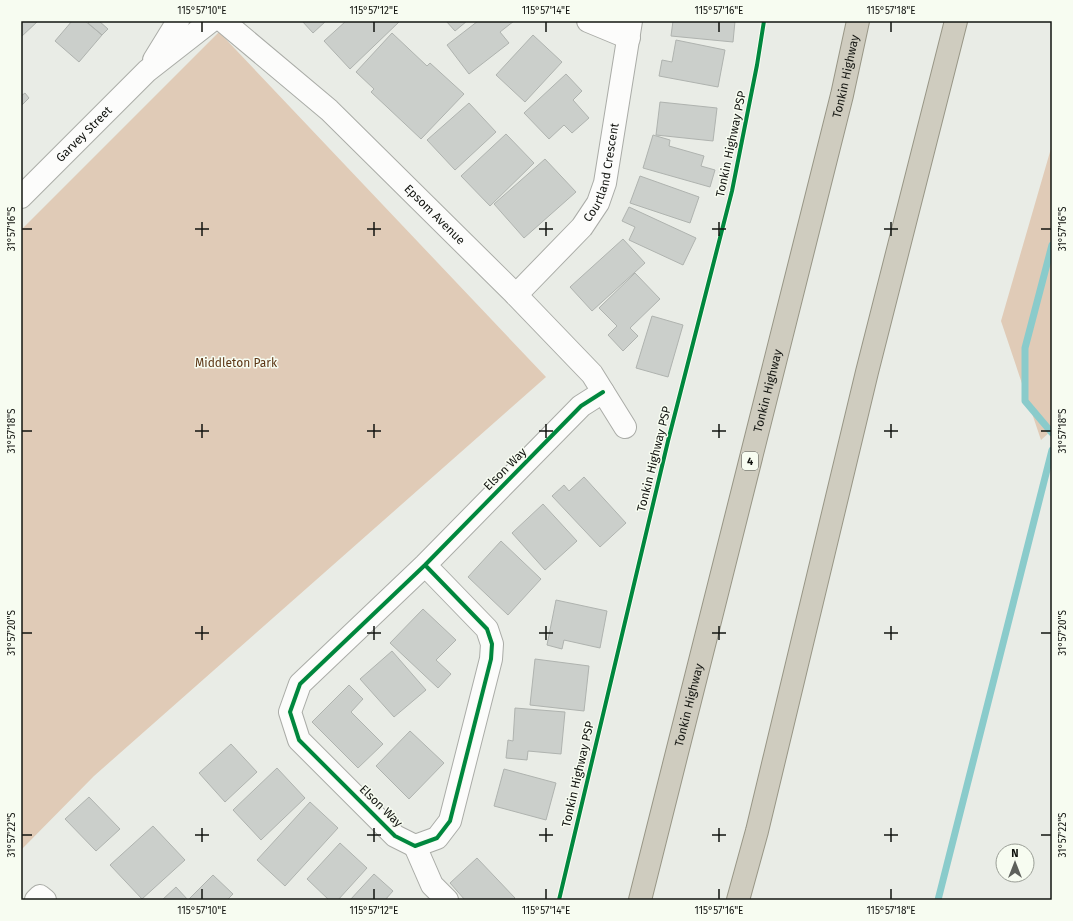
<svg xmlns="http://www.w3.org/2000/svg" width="1073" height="921" font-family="'Fira Sans',sans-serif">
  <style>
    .green { fill: #e0cbb7 }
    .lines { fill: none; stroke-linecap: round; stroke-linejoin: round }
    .stream { stroke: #8acbcb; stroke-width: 7 }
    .building { fill: #cbcfcb; stroke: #afb3af }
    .minor-casing { stroke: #aaaca7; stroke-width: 24 }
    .highway-casing { stroke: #989686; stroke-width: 24 }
    .minor { stroke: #fcfcfb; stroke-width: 22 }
    .highway { stroke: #cfccbf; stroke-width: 22 }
    .cycleway-casing { stroke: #f7fcf1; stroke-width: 6 }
    .cycleway { stroke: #00873e; stroke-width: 4 }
    .ticks { fill: none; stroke: #121410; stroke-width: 1.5 }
    .labels { text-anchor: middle; stroke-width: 3; stroke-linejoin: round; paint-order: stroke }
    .shield { fill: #f7fcf1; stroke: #575a54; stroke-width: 1 }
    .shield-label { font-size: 11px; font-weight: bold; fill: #121410 }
    .street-label { font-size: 12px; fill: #121410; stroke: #f7fcf1 }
    .park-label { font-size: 12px; fill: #5c3716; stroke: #f7fcf1 }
    .neatline { fill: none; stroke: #121410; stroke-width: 1.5 }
    .ticks-label { font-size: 10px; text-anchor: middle; fill: #121410 }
  </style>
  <rect width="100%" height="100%" fill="#e9ece6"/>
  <!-- green -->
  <path class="green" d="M219 32 546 377 94 776 21 850V230Z
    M1052 145V430L1041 440 1001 321Z"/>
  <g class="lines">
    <!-- stream -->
    <path class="stream" d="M1052 245 1025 348V401L1052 433
      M938 900 1052 450"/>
  </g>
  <!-- building -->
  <path class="building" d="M21 21H38L21 37Z
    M72 21H85L102 35 79 62 55 41Z
    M90 21H99L108 29 102 35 88 23Z
    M302 21H326L313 33Z
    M346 21H397L399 22 350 69 324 41Z
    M446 21H467L455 31Z
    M478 21H514L500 32 509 43 469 74 447 45Z
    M673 21H735L733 42 671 36Z
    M392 33 427 66 430 63 464 94 421 139 371 92 374 89 356 72Z
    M533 35 562 62 525 102 496 75Z
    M676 40 725 50 718 87 659 76 662 60 672 62Z
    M566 74 582 91 573 100 589 118 572 133 564 125 549 139 524 113Z
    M25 93 29 98 21 106V96Z
    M660 102 717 108 713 141 656 135Z
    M469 103 496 132 455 170 427 140Z
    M506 134 534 163 490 206 461 176Z
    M653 135 670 140 669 146 704 156 701 166 715 170 710 187 643 168Z
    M545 159 576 192 524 238 494 204Z
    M640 176 699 197 690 223 630 203Z
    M629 207 696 238 683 265 629 240 635 227 622 221Z
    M623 239 645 263 592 311 570 287Z
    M635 273 660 299 630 328 638 336 623 351 608 335 617 326 599 308Z
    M652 316 683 325 668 377 636 368Z
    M584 477 626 523 600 547 552 496 564 485 569 491Z
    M543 504 577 541 545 570 512 533Z
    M501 541 541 579 508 615 468 577Z
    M556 600 607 611 600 648 564 640 562 649 547 645Z
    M423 609 456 640 436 660 451 674 438 688 390 643Z
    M392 651 426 690 394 717 360 679Z
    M535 659 589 666 584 711 530 705Z
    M349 685 363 699 351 712 383 744 358 768 312 722Z
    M515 708 565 712 561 754 528 751 527 760 506 758 508 740 513 741Z
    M410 731 444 763 409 799 376 766Z
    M231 744 257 772 225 802 199 773Z
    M277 768 305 798 261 840 233 810Z
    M504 769 556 783 546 820 494 806Z
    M89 797 120 829 96 851 65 819Z
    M310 802 338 828 285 886 257 860Z
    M153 826 185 860 142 899 110 865Z
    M340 843 367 868 338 900H329L307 879Z
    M477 858 515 898 513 900H465L450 883Z
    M374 874 393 891 385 900H350Z
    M213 875 233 894 227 900H162L176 887 188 900Z"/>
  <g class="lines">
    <!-- minor casing -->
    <g class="minor-casing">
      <g id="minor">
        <path id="s1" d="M223 21 329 110 516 295 592 374 625 427"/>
        <path d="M588 21 629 38"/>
        <path d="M154 60 178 21"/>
        <path id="s2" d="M21 197 147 71 211 21"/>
        <path id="s3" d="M516 295 582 227 598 203 605 183 631 21"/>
        <path d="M425 565 487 629 492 644 491 659 450 821 437 838 415 846 395 836 299 740 290 712 300 684 425 565 581 406 603 392"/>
        <path d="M415 846 432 885 447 900"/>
        <path d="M36 900 40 896 45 900"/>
      </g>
    </g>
    <!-- highway casing -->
    <g class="highway-casing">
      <g id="highway">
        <path id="s4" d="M640 900 842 95 858 21"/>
        <path d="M738 900 757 831 867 372 956 21"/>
      </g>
    </g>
    <!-- minor -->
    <use href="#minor" class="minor"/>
    <!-- highway -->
    <use href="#highway" class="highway"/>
    <!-- cycleway casing -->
    <g class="cycleway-casing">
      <path id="cycleway" d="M425 565 487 629 492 644 491 659 450 821 437 838 415 846 395 836 299 740 290 712 300 684 425 565 581 406 603 392
        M559 900 668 441 732 191 757 65 764 21"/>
    </g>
    <!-- cycleway -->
    <use href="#cycleway" class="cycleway"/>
  </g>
  <!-- ticks -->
  <path class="ticks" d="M202 22V32M374 22V32M546 22V32M719 22V32M891 22V32M202 222V236M374 222V236M546 222V236M719 222V236M891 222V236M22 229H32M195 229H209M367 229H381M539 229H553M712 229H726M884 229H898M1041 229H1051M202 424V438M374 424V438M546 424V438M719 424V438M891 424V438M22 431H32M195 431H209M367 431H381M539 431H553M712 431H726M884 431H898M1041 431H1051M202 626V640M374 626V640M546 626V640M719 626V640M891 626V640M22 633H32M195 633H209M367 633H381M539 633H553M712 633H726M884 633H898M1041 633H1051M202 828V842M374 828V842M546 828V842M719 828V842M891 828V842M22 835H32M195 835H209M367 835H381M539 835H553M712 835H726M884 835H898M1041 835H1051M202 889V899M374 889V899M546 889V899M719 889V899M891 889V899"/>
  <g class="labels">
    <!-- shield labels -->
    <rect class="shield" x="742" y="452" width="16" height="18" rx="3"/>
    <g class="shield-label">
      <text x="750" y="465">4</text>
    </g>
    <!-- street labels -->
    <g class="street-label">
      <text dy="4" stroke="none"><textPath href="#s4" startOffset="849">Tonkin Highway</textPath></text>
      <text dy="4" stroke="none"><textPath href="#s2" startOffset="89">Garvey Street</textPath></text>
      <text transform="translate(731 144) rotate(-78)" y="4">Tonkin Highway PSP</text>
      <text dy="4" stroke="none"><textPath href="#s3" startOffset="154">Courtland Crescent</textPath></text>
      <text dy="4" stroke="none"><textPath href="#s1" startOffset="287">Epsom Avenue</textPath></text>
      <text dy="4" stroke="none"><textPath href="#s4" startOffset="525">Tonkin Highway</textPath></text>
      <text transform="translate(654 459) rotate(-76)" y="4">Tonkin Highway PSP</text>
      <text transform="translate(505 469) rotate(-45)" y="4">Elson Way</text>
      <text dy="4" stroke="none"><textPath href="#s4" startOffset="201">Tonkin Highway</textPath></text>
      <text transform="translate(578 774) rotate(-77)" y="4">Tonkin Highway PSP</text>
      <text transform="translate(381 806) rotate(44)" y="4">Elson Way</text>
    </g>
    <!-- park labels -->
    <g class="park-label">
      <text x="236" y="367">Middleton Park</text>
    </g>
  </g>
  <!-- border -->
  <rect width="1073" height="921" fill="none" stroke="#f7fcf1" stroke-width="44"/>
  <!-- north arrow -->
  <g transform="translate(1015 863)"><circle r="19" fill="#f7fcf1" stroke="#9b9f97"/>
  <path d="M0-3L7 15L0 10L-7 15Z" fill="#5d605b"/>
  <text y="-6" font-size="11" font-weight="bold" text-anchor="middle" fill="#121410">N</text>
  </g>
  <rect x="22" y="22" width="1029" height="877" class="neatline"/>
  <g class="ticks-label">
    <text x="202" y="14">115°57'10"E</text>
    <text x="374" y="14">115°57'12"E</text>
    <text x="546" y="14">115°57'14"E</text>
    <text x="719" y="14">115°57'16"E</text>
    <text x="891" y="14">115°57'18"E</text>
    <text transform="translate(11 229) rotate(-90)" y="4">31°57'16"S</text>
    <text transform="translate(1062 229) rotate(-90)" y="4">31°57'16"S</text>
    <text transform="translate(11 431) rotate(-90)" y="4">31°57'18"S</text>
    <text transform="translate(1062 431) rotate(-90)" y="4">31°57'18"S</text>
    <text transform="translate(11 633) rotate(-90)" y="4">31°57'20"S</text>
    <text transform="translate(1062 633) rotate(-90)" y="4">31°57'20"S</text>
    <text transform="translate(11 835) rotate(-90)" y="4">31°57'22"S</text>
    <text transform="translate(1062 835) rotate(-90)" y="4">31°57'22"S</text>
    <text x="202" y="914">115°57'10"E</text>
    <text x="374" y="914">115°57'12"E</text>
    <text x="546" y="914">115°57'14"E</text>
    <text x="719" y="914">115°57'16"E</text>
    <text x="891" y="914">115°57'18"E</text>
  </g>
</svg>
